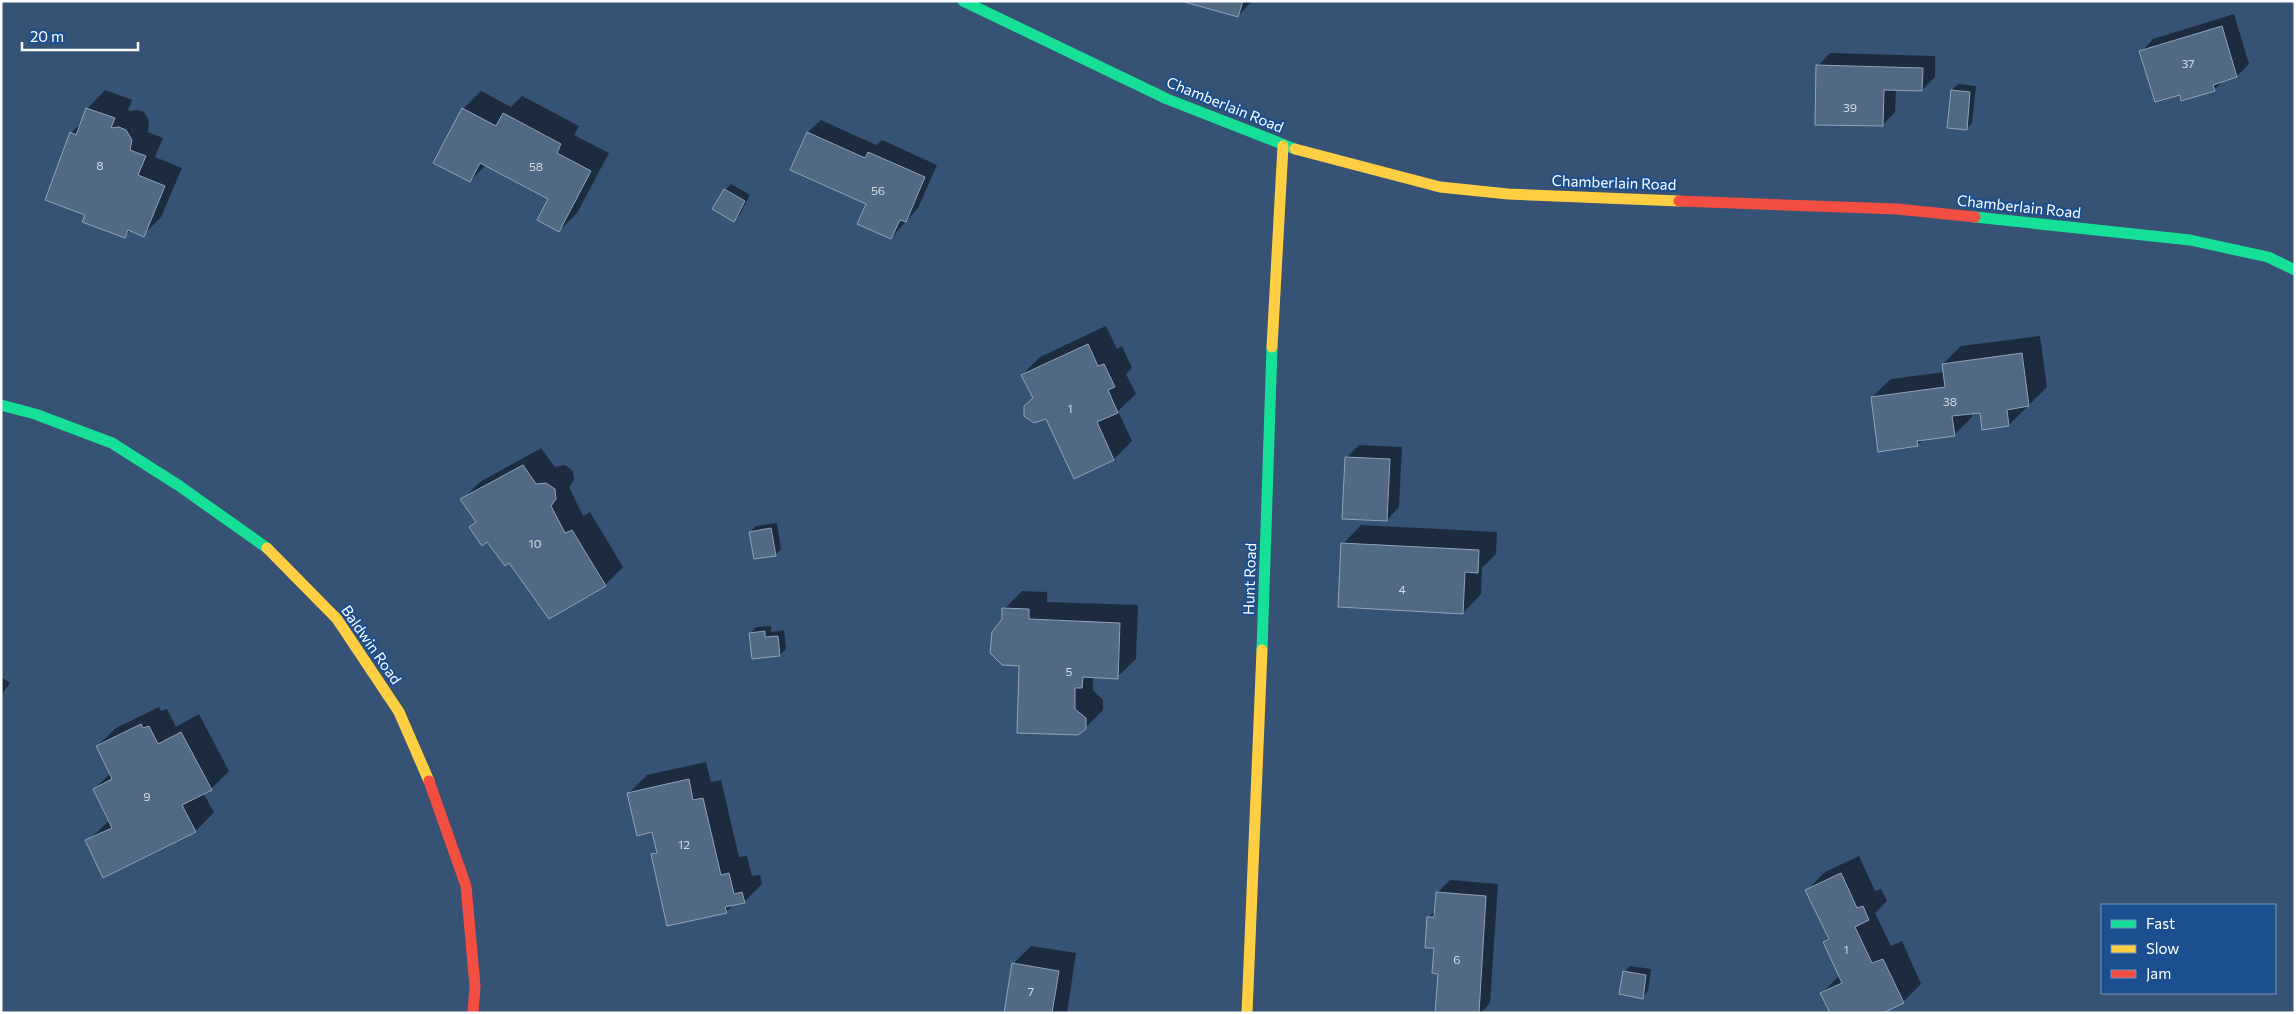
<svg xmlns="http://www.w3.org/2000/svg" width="2296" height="1014" font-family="Commissioner,sans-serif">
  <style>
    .shadow { fill: #0007 }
    .building { fill: #526984; stroke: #92a2b6 }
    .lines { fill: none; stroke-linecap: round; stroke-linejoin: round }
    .fast { stroke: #16e098; stroke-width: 11 }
    .slow { stroke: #ffcf43; stroke-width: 11 }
    .jam { stroke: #f24e42; stroke-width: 11 }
    .labels { text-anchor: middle; stroke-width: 4; stroke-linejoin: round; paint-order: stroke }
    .number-label { font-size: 12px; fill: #d4dae0 }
    .street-label { font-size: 15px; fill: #fff; stroke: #1b4f8f }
  </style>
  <rect width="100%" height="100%" fill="#365274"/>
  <!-- shadow -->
  <path class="shadow" d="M1186 1H1252L1238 16Z
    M2234 14 2249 64 2237 76 2224 80 2214 90 2180 93 2141 52 2153 39Z
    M1830 53 1935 56V77L1922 90 1896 89 1895 112 1883 125 1818 66Z
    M1958 84 1976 86 1972 123 1966 129 1952 90Z
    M105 90 132 100 128 111 138 110 144 112 149 121 148 132 163 138 155 157 182 168 161 217 143 235 131 230 125 236 86 214 71 133 82 122 87 109Z
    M481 91 511 107 522 96 579 126 574 135 609 153 577 213 559 231 549 199 486 165 470 181 463 109Z
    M821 120 876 145 882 140 937 165 918 208 891 238 868 203 792 170 808 132Z
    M731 184 750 195 740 214 734 220 725 190Z
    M1106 326 1117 349 1122 346 1132 368 1126 374 1136 394 1118 411 1132 441 1114 459 1075 477 1047 417 1039 421 1028 419 1024 412 1025 406 1034 398 1022 375 1040 357Z
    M2040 336 2047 387 2009 425 1981 411 1972 413V417L1954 435 1924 439 1917 445 1872 397 1891 379 1944 372 1943 364 1961 346Z
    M1359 445 1402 447 1399 507 1387 520 1346 458Z
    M541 448 555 467 565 465 573 471 574 480 569 487 583 516 590 512 623 567 605 585 510 562 488 540 470 527 477 521 462 500 480 482Z
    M777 523 781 549 775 555 750 532 756 526Z
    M1361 525 1497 532 1496 554 1482 568 1481 594 1463 613 1343 544Z
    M1022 591 1047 592V602L1138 605 1136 659 1117 677 1093 676V690L1103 700V710L1085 728 1021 665 1003 620 1004 609Z
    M771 626V632L784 630 786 649 780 655 750 634 756 627Z
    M1 677 10 683 1 695Z
    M159 707 161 711 167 709 176 727 199 714 229 771 211 789 203 793 214 812 196 831 104 876 87 841 110 820 94 789 111 773 97 746 116 728Z
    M706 762 711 782 721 780 739 857 747 856 752 876 760 875 762 884 744 902 734 904 726 912 653 855 657 850 653 831 629 793 647 775Z
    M1859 856 1875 891 1881 889 1887 901 1875 913 1891 946 1902 941 1921 984 1903 1002 1822 993 1840 975 1824 942 1829 937 1807 890 1825 872Z
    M1450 880 1498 884 1490 1003 1481 1013H1436L1439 972 1428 918 1436 910 1437 893Z
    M1031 946 1076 953 1067 1013H1005L1013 964Z
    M1630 966 1651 969 1648 991 1642 997 1624 972Z"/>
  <!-- building -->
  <path class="building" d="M1181 1H1243L1238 17Z
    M2222 26 2237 77 2213 85 2215 91 2181 101 2180 95 2155 102 2139 51Z
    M1816 65 1923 68 1922 91 1884 90 1883 126 1815 125Z
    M1951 90 1970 92 1967 130 1947 128Z
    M86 108 115 118 111 128 119 127 126 130 132 140 130 150 146 156 138 175 165 186 144 237 128 230 125 238 82 222 85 215 45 200 70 132 76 135Z
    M462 108 496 126 503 113 561 144 557 153 591 171 559 232 537 220 548 199 480 163 470 182 433 163Z
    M807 132 865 158 868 152 925 177 906 222 900 220 891 239 857 224 866 204 790 170Z
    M724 189 745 201 734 222 712 209Z
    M1088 344 1098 366 1104 364 1115 387 1108 390 1118 413 1097 422 1114 460 1074 479 1046 419 1034 423 1024 416V406L1033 398 1021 375Z
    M2022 353 2029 406 2007 410 2009 426 1982 430 1980 413 1952 416 1955 436 1917 441 1918 446 1878 452 1871 397 1945 387 1942 364Z
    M1345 457 1390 459 1387 521 1342 519Z
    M523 465 536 484 546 483 555 489 556 499 551 506 565 533 572 530 606 586 549 619 509 563 505 566 487 542 482 546 469 527 476 522 460 499Z
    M771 528 776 556 754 559 749 532Z
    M1341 543 1479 550 1478 573 1465 572 1463 614 1338 607Z
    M1002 608 1029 609V619L1120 623 1118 679 1083 677 1082 688H1075V709L1086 718V729L1078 735 1017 733 1019 666 1002 665 990 653 992 632 1002 619Z
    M765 631V637L778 636 780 656 752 659 749 633Z
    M141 724 143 728 149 726 158 744 181 732 212 790 182 805 196 832 103 878 85 840 112 828 93 789 112 779 96 746Z
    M689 779 693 800 703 798 721 875 729 873 734 894 742 892 745 903 725 907 727 913 667 926 651 854 657 853 652 832 637 836 627 793Z
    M1841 873 1857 908 1863 906 1869 920 1855 927 1872 963 1883 959 1904 1003 1883 1013H1830L1820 993 1842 983 1823 942 1829 939 1805 890Z
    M1436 892 1486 896 1479 1013H1435L1438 974 1432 973 1434 948H1425L1427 917H1434Z
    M1012 963 1059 971 1052 1013H1004Z
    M1623 971 1646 975 1643 999 1619 994Z"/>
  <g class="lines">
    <!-- fast -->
    <path class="fast" d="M963 1 1167 99 1295 149
      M1975 217 2190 240 2268 257 2295 270
      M1 405 35 414 112 443 178 485 267 548
      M1262 650 1272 347"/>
    <!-- slow -->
    <path class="slow" d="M1295 149 1440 187 1508 194 1679 201
      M1272 347 1283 146
      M267 548 337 619 399 712 429 781
      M1247 1013 1262 650"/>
    <!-- jam -->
    <path class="jam" d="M1679 201 1897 209 1975 217
      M429 781 466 886 475 986 473 1013"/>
  </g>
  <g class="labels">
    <!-- number labels -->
    <g class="number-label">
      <text x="2188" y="68">37</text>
      <text x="1850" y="112">39</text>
      <text x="100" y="170">8</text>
      <text x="536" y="171">58</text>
      <text x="878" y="195">56</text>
      <text x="1950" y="406">38</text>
      <text x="1070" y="413">1</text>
      <text x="535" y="548">10</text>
      <text x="1402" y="594">4</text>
      <text x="1069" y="676">5</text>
      <text x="147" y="801">9</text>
      <text x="684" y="849">12</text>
      <text x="1846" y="954">1</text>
      <text x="1457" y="964">6</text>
      <text x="1031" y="996">7</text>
    </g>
    <!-- street labels -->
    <g class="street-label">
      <text transform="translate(1225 105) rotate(22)" y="5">Chamberlain Road</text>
      <text transform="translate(1614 183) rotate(2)" y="5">Chamberlain Road</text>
      <text transform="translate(2019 207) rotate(6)" y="5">Chamberlain Road</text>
      <text transform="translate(1250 579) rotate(-88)" y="5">Hunt Road</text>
      <text transform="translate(371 645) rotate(55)" y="5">Baldwin Road</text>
    </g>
  </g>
  <!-- border -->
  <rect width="2296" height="1014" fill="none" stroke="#ffffff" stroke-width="5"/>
  <!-- legend -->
  <rect x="2101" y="904" width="175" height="90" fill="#1b4f8f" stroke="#7695bc"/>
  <rect x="2111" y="920" width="25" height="8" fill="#16e098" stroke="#7695bc"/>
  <text x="2146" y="929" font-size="15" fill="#ffffff">Fast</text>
  <rect x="2111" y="945" width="25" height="8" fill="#ffcf43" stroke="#7695bc"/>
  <text x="2146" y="954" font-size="15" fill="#ffffff">Slow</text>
  <rect x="2111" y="970" width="25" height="8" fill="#f24e42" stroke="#7695bc"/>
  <text x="2146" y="979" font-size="15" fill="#ffffff">Jam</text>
  <!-- scale -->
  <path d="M22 42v8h116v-8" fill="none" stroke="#ffffff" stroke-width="2.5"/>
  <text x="30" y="42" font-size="15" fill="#ffffff" stroke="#1b4f8f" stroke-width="4" paint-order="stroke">20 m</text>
</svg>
